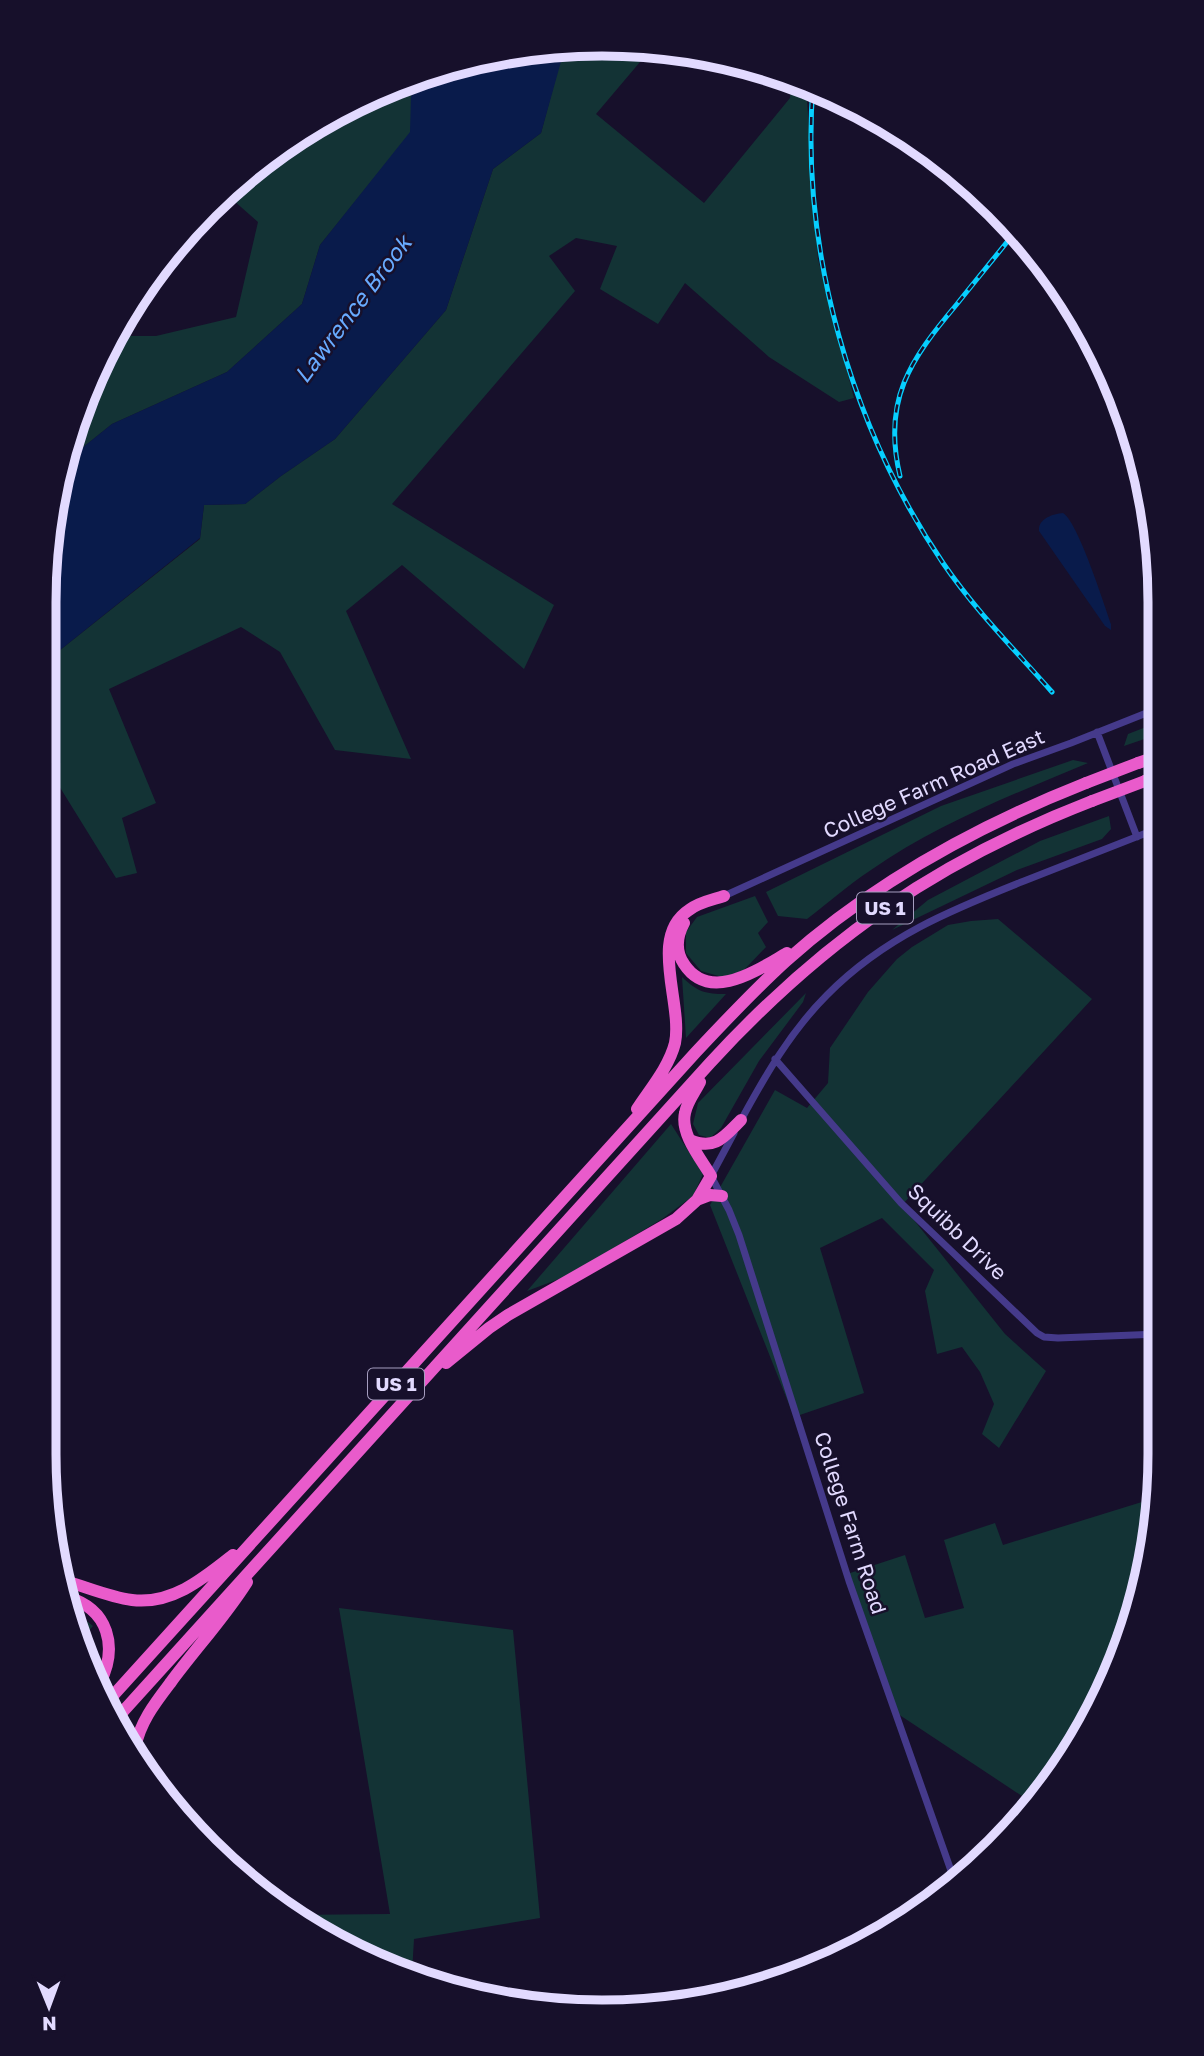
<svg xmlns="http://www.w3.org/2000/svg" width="1204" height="2056" font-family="'Golos Text',sans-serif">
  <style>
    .green { fill: #133335 }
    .water { fill: #091b4b }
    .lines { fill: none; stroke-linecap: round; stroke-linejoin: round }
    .minor { stroke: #453a8b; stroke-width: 7 }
    .trunk { stroke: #e95bcb; stroke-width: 12 }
    .rail-casing { stroke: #06cfff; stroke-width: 5 }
    .rail { stroke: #17102b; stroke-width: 2.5; stroke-dasharray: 8; stroke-linecap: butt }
    .trunk-bridge { stroke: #e95bcb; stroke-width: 12 }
    .labels { text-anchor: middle; stroke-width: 5; stroke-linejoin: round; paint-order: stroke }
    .shield { fill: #17102b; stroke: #a59dbf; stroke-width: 2 }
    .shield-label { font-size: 19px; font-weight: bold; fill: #e2daff }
    .street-label { font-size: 21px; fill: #e2daff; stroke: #17102b }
    .water-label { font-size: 23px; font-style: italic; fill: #68abff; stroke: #17102b }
    .rim { fill: none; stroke: #e2daff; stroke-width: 9 }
  </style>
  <rect width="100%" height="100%" fill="#17102b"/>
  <!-- green -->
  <path class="green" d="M602 44 651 49 596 114 704 203 790 98 792 79 809 84 807 100 818 259 854 398 839 402 769 357 685 283 658 324 600 289 617 246 576 238 549 256 575 291 392 504 554 605 524 669 402 565 346 611 411 759 335 750 280 652 241 627 109 689 156 803 122 818 137 873 116 878 56 781 45 772V662L200 539 204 505 245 504 281 476 335 439 446 310 493 169 541 133 561 58 558 48Z
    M432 73 430 82 411 96V132L320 245 302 304 227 372 112 424 66 461 74 422 116 336H156L236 317 258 222 225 193 292 138 388 86Z
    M1159 722V734L1124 746 1128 734Z
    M1073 760 1088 763C1014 794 937 824 871 870 848 885 828 903 807 919L778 916 766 892 941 806Z
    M1109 816 1111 829 1102 839 1017 870 892 930 928 900 1040 841Z
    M755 896 768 922 758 933 766 947 743 971 722 977 701 971 686 953V932L697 917Z
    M998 919 1092 999 902 1205 1005 1334 1046 1371 999 1448 982 1434 994 1404 980 1372 962 1347 937 1354 925 1291 934 1270 882 1218 820 1248 864 1393 794 1417 710 1205 775 1090 807 1108 828 1083 830 1048 868 992 897 959 912 947 948 925 971 921Z
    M682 977C698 992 705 994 726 994L686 1038Z
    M806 993 803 1002 759 1061 721 1128 710 1138 699 1135 693 1124 698 1103Z
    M671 1124 703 1174 693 1196 662 1219 567 1276 527 1291Z
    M1158 1497 1130 1634 1066 1764 1031 1802 895 1712 844 1575 905 1555 925 1618 964 1608 944 1540 995 1523 1003 1545Z
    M69 1607 93 1626 78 1643 73 1633Z
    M339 1608 513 1630 540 1918 414 1939 412 1973 292 1918 288 1915 390 1914Z"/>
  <!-- water -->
  <path class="water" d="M558 48 562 58 541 133 493 169 446 310 335 439 281 476 245 504 204 505 200 538 45 662V565L66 461 112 424 227 372 302 304 320 245 410 132 411 96 430 82 432 73 493 55Z
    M1063 513C1078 522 1104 604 1111 624V630L1105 626 1039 531C1038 519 1052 514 1063 513Z"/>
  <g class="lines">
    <!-- minor -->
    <path class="minor" d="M1097 732 1137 837
      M724 896 1013 764 1071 743 1159 708
      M775 1059 901 1203 1037 1333 1044 1337 1058 1338 1159 1334
      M740 1122C765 1076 790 1032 827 995 884 937 951 910 1024 881 1069 863 1114 846 1159 828
      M734 1133 711 1176 729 1210 739 1235 849 1581 955 1882"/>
    <!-- trunk -->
    <path class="trunk" d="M1138 763 1159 756
      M1145 781 1159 776
      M684 923C677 936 675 951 684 964 710 1004 759 969 787 953
      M637 1109C650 1089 669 1067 675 1043 683 1003 648 937 689 910 699 902 712 900 724 896
      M690 1140C715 1151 725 1136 741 1120
      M697 1200 710 1195 722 1196
      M446 1363 489 1328 508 1315 676 1219 697 1200 711 1176C701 1159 680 1134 685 1113 687 1102 695 1092 700 1082
      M65 1581C87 1587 109 1597 132 1600 172 1605 204 1578 233 1555
      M67 1597C109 1609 118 1647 100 1683
      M109 1700 696 1052C725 1021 754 990 786 961 874 882 977 826 1086 783
      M118 1717 710 1063C823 940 937 861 1092 801
      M135 1748C140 1722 155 1703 171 1682 196 1648 225 1617 247 1582"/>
    <!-- rail casing -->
    <g class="rail-casing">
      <path id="rail" d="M813 85C800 250 851 427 943 563 975 610 1015 650 1052 692
        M900 476C882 400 910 360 957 304 976 280 996 256 1015 232"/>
    </g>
    <!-- rail -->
    <use href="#rail" class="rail"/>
    <!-- trunk-bridge -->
    <path class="trunk-bridge" d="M1086 783 1138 763
      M1092 801 1145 781"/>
  </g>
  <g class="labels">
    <!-- shield labels -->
    <g class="shield">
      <rect x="857" y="892.5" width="56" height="31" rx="5"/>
      <rect x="368" y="1368.5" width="56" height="31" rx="5"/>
    </g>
    <g class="shield-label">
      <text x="885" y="915">US 1</text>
      <text x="396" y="1391">US 1</text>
    </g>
    <!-- street labels -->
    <g class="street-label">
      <text transform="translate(934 784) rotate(-24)" y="7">College Farm Road East</text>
      <text transform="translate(957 1232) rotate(44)" y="7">Squibb Drive</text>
      <text transform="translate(850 1523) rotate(72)" y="7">College Farm Road</text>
    </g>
    <!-- water labels -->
    <g class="water-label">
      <text transform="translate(353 309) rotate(-53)" y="8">Lawrence Brook</text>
    </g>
  </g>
  <!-- crop -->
  <path d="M0 0H1204V2056H0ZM602 56H602A546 546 0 0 1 1148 602V1454A546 546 0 0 1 602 2000H602A546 546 0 0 1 56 1454V602A546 546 0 0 1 602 56Z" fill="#17102b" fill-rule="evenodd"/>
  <path class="rim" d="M602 56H602A546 546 0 0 1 1148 602V1454A546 546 0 0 1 602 2000H602A546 546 0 0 1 56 1454V602A546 546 0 0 1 602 56Z"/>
  <!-- north arrow -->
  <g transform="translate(49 2007) rotate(179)" stroke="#17102b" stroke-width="5" paint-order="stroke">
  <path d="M0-5L12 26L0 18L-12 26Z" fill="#e2daff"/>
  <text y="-10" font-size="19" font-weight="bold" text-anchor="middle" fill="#e2daff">N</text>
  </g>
</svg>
